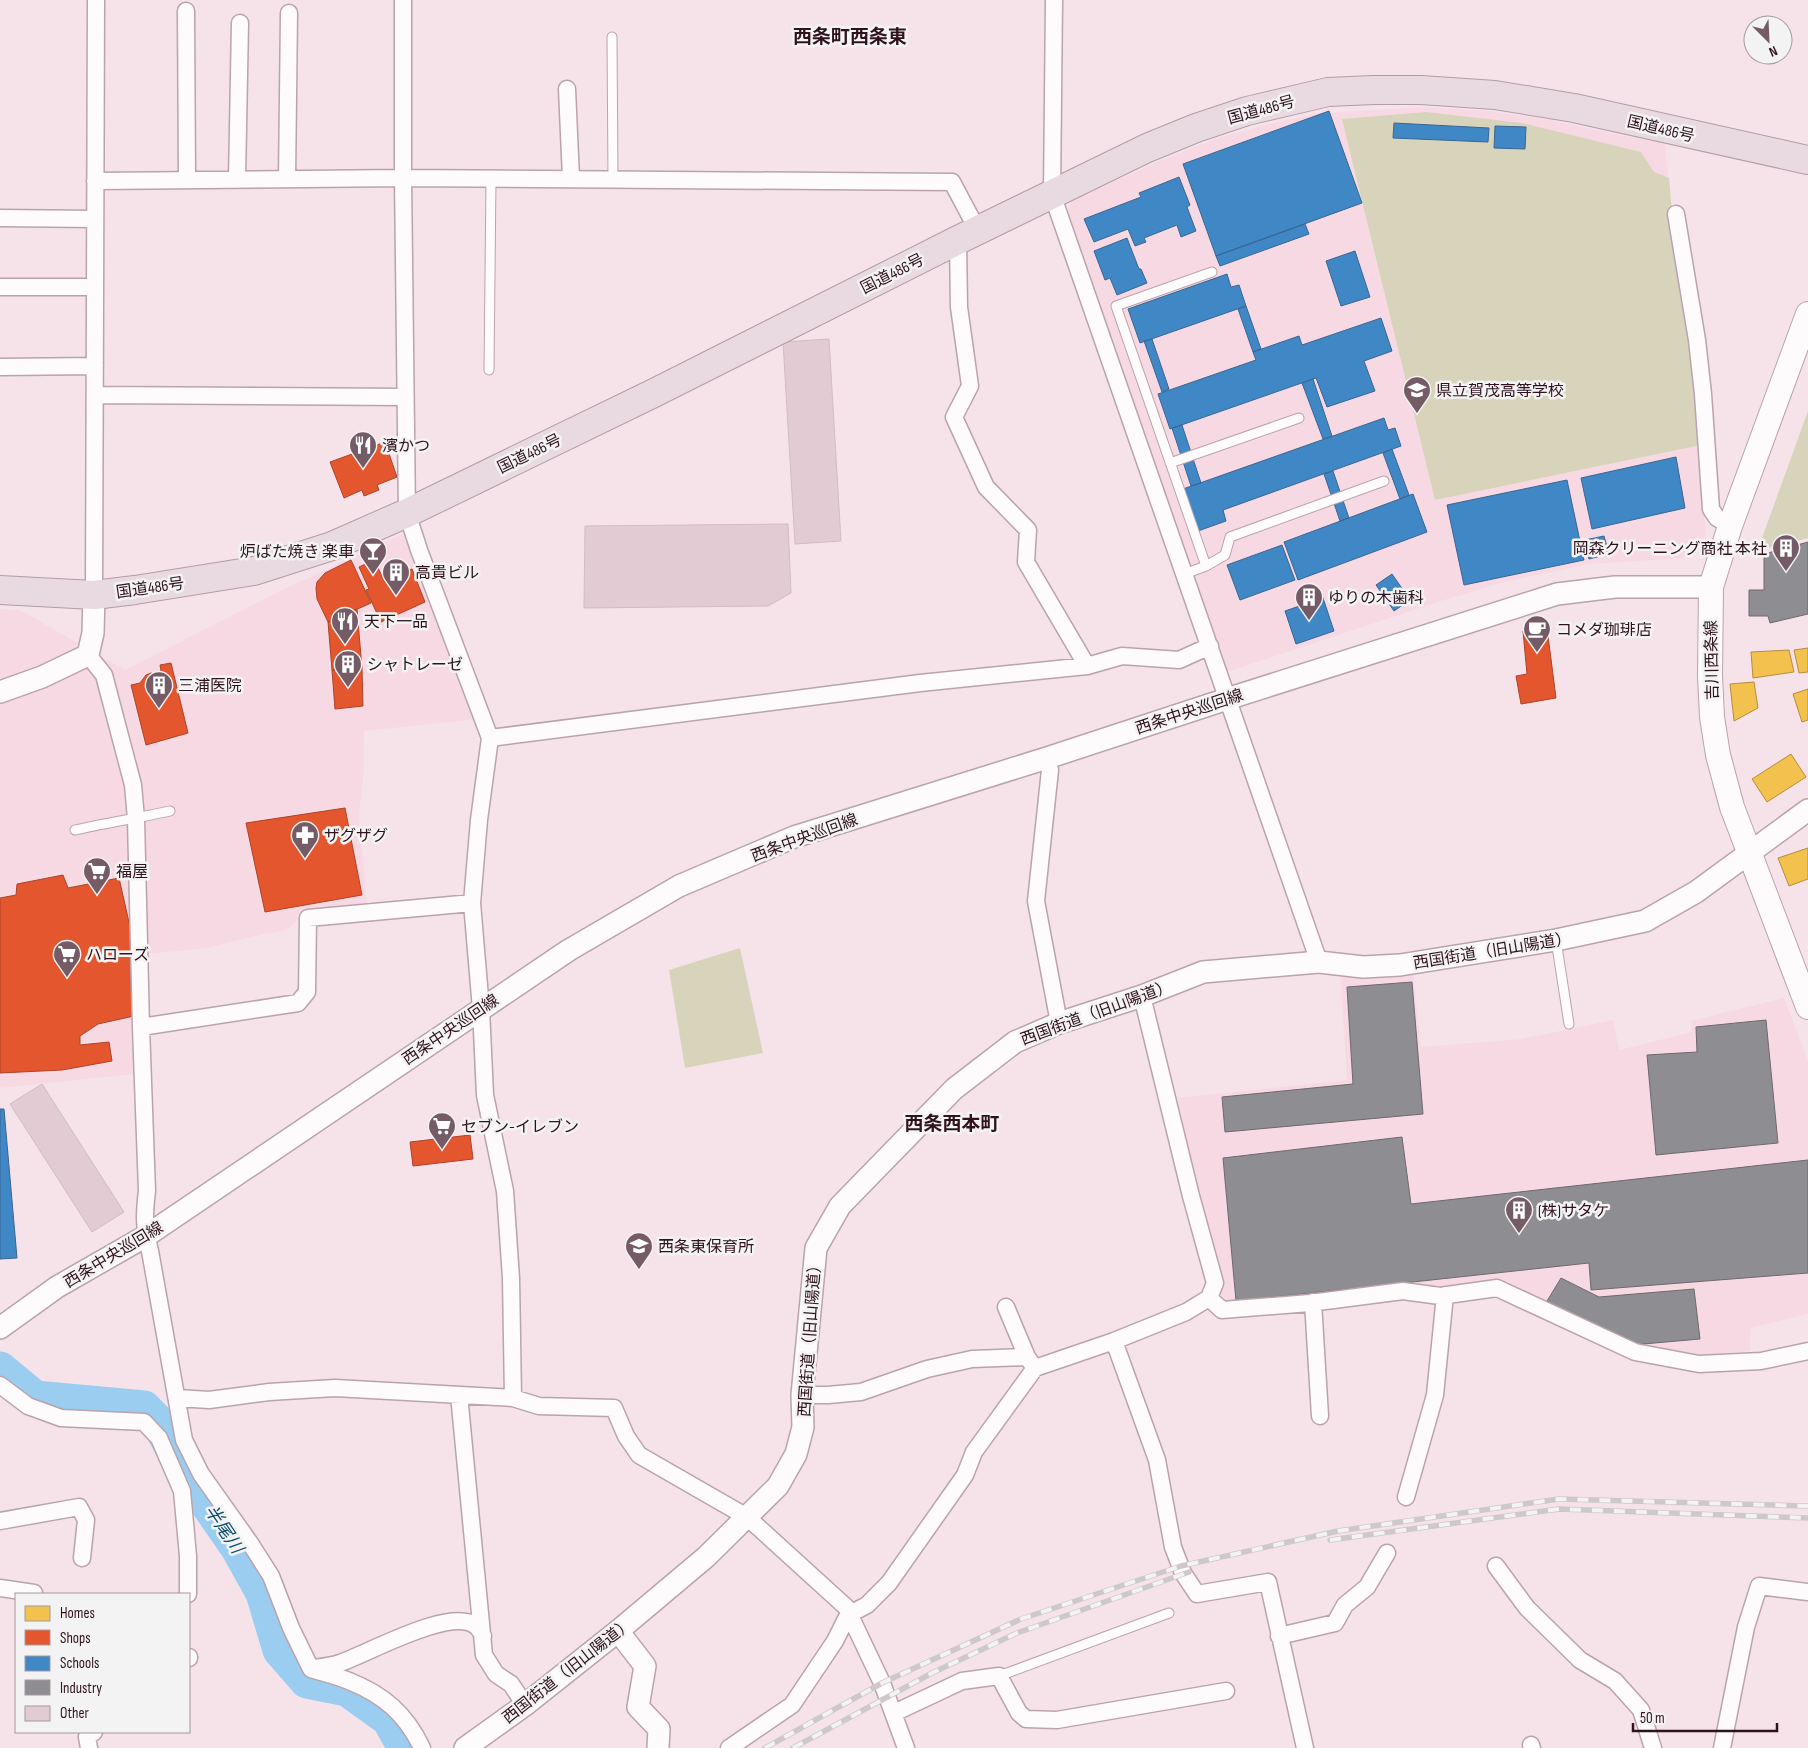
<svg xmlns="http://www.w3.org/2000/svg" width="1808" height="1748" font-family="'Sofia Sans Condensed','Noto Sans JP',sans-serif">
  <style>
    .built { fill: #f7d9e3 }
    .green { fill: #d7d4bb }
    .homes { fill: #f2c14e; stroke: #b88c40 }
    .shops { fill: #e4572e; stroke: #ae4229 }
    .schools { fill: #3f88c5; stroke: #3a6593 }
    .industry { fill: #8d8d92; stroke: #71686f }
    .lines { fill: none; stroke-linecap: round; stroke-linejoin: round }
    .river { stroke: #9acdf0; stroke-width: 35 }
    .building { fill: #e2cbd2; stroke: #d3bbc4 }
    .service-casing { stroke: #baa3ac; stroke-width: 11 }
    .minor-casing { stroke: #baa3ac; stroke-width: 19 }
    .tertiary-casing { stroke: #baa3ac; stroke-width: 24 }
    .secondary-casing { stroke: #baa3ac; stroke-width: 26 }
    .trunk-casing { stroke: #b39ca5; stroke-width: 30 }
    .service { stroke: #fefbfc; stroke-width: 9 }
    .minor { stroke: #fefbfc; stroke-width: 16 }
    .tertiary { stroke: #fefbfc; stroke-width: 21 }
    .secondary { stroke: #fefbfc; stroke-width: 24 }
    .trunk { stroke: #e8dae0; stroke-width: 28 }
    .rail-casing { stroke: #cec8cb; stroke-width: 5.5 }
    .rail { stroke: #f3f3f3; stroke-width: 4; stroke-dasharray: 11; stroke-linecap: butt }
    .labels { text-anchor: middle; stroke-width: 5; stroke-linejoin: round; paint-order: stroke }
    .street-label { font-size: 16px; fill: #30121e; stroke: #f3f3f3 }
    .poi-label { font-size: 16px; fill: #30121e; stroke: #f3f3f3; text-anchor: start }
    .water-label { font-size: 18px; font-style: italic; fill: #0c4d6d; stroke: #f3f3f3 }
    .quarter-label { font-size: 19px; font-weight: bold; fill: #30121e; stroke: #f3f3f3 }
  </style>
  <rect width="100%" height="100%" fill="#f6e3ea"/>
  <!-- built -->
  <path class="built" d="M1420 107 1490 111 1543 119 1665 144 1672 212 1701 453 1706 536 1683 558 1589 564 1508 581 1441 601 1227 672 1182 549 1066 216 1071 201 1162 160 1218 138 1269 124 1313 114Z
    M407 532 478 719 364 731 363 781 359 814 367 907 301 917 286 930 264 934 206 948 147 954 145 1073 0 1088V609L20 610 125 670 282 590Z
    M1340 971H1413L1421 1047 1522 1039 1613 1020 1619 1050 1692 1032 1691 1021 1784 998 1808 1061V1314L1751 1328 1750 1351 1691 1356 1635 1348 1501 1281 1441 1289 1396 1282 1223 1301 1177 1098 1347 1080Z"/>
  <!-- green -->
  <path class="green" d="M1426 112 1522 123 1641 152 1654 172 1669 178 1672 212 1692 332 1701 445 1435 500 1342 119Z
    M1808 411V538L1774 547 1758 549Z
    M740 948 763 1053 685 1068 669 970Z"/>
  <!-- homes -->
  <path class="homes" d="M1808 648V672L1799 673 1794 650Z
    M1789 650 1794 672 1753 678 1751 652Z
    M1754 682 1758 708 1734 721 1730 684Z
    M1808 689V720L1802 722 1793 694Z
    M1791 754 1806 777 1767 802 1752 779Z
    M1808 848V879L1789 886 1778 858Z"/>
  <!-- shops -->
  <path class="shops" d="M385 442 397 477 377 485 379 490 364 496 362 490 344 498 330 462Z
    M351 560 371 603 328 622 317 599 316 588 317 582 325 573Z
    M374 560 385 582 412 569 425 602 381 622 366 590 369 589 359 567Z
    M357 609 362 669 332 670 328 622Z
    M1547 628 1556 698 1521 704 1516 676 1527 674 1523 631Z
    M171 663 188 733 146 745 131 685 140 683 146 675 151 673 162 677 160 665Z
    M362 669 363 706 335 709 332 670Z
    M345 808 362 895 265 912 246 823Z
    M63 875 68 888 119 878 133 940 134 1016 98 1024 80 1036V1045L109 1042 112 1061 62 1070 0 1073V898L16 895 17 884Z
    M470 1135 473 1159 413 1166 410 1142Z"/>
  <!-- schools -->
  <path class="schools" d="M1329 111 1362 203 1216 256 1183 164Z
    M1394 123 1489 128 1488 142 1393 138Z
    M1495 126 1526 127 1525 149 1494 148Z
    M1179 177 1190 205 1187 207 1196 231 1181 237 1177 225 1144 238 1146 242 1135 246 1128 229 1094 242 1084 219 1141 197 1139 193Z
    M1305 224 1309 234 1220 266 1216 256Z
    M1127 238 1139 269H1141L1147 283 1117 295 1110 278 1105 280 1094 251Z
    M1355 251 1370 297 1341 306 1326 261Z
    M1227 274 1231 287 1239 285 1246 306 1140 343 1128 309Z
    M1246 306 1261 349 1253 352 1238 309Z
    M1381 318 1392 351 1364 361 1375 391 1327 407 1316 378 1170 429 1158 394 1256 360 1253 352 1299 336 1302 345Z
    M1152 339 1169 389 1162 392 1144 341Z
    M1313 379 1332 436 1323 439 1302 383Z
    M1384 418 1388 430 1395 428 1401 446 1223 510 1226 521 1198 531 1183 489Z
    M1182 425 1201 483 1191 486 1172 428Z
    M1392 449 1409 495 1400 499 1383 453Z
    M1676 457 1685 508 1592 529 1581 478Z
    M1333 471 1349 518 1340 521 1324 474Z
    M1567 480 1584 560 1464 585 1447 505Z
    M1413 494 1427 532 1298 580 1284 542Z
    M1604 536 1609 554 1589 559 1585 540Z
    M1282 545 1295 580 1240 600 1227 565Z
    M1392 574 1410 600 1394 611 1376 585Z
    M1322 595 1334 631 1296 644 1285 611 1311 602 1310 599Z
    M0 1109H4L17 1258 0 1259Z"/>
  <!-- industry -->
  <path class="industry" d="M1808 542V614L1770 623 1768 616H1749V590H1764V554Z
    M1412 982 1423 1114 1225 1132 1222 1097 1353 1084 1347 987Z
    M1766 1020 1778 1143 1656 1155 1647 1055 1697 1052 1696 1027Z
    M1402 1137 1411 1204 1808 1160V1273L1591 1290 1589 1263 1236 1301 1223 1158Z
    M1561 1278 1599 1297 1694 1289 1700 1339 1632 1345 1547 1301Z"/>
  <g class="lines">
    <!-- river -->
    <path class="river" d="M0 1369 35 1398 144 1408 159 1423 184 1470 238 1548 263 1593 280 1650 307 1681 347 1689 389 1719 405 1748"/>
  </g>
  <!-- building -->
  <path class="building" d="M829 339 841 541 795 544 783 342Z
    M788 524 791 593 768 606 584 608 585 526Z
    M42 1084 124 1212 92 1232 10 1104Z"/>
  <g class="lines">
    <!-- service casing -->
    <g class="service-casing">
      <path id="service" d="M612 37 613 180
        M489 370 491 179
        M1170 463 1299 418
        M1206 566 1225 555 1230 537 1384 481
        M1184 574 1206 566 1116 306 1212 272
        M75 830C106 823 138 818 170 811
        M1556 940 1569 1024
        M999 1676 1169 1613"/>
    </g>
    <!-- minor casing -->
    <g class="minor-casing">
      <path id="minor" d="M403 0V178L407 513 419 550 490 738
        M1054 0 1052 194 1319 962
        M186 11 187 180
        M567 89 571 179
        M237 179 240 23
        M287 179 289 13
        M95 181 403 178 952 182 978 231
        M1676 214 1697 340 1703 394 1711 509 1717 518 1730 526
        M0 218 95 219
        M958 240 959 307 970 386 954 417 986 487 1028 530 1026 562 1087 666
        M0 287H95
        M0 367 95 366
        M95 395 405 397
        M94 595 96 0
        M88 655 104 675 133 785 136 819 141 1027 147 1191C144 1215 144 1228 150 1251L184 1440 201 1474 250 1543 271 1576 291 1628 311 1669C324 1673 337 1676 349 1681 384 1695 406 1714 422 1748
        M1047 758 1050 770 1036 901 1059 1023
        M141 1027 298 1003 307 992 308 918 472 903
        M1209 1298 1222 1310 1310 1303 1403 1291 1440 1296 1497 1288 1635 1352 1699 1364 1761 1361 1808 1351
        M1313 1302 1320 1416
        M1006 1307 1027 1357
        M1114 1341 1157 1460 1173 1547 1183 1573 1197 1594 1268 1582 1305 1748
        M0 1385 28 1406 61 1418 144 1422 159 1438 182 1491 188 1556V1594
        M459 1395 484 1655 496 1674 511 1684 525 1705
        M802 1395H828L861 1392 927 1369 972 1359 1027 1357 1035 1368
        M178 1398 209 1400 269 1392 335 1388 513 1398 539 1406 614 1408 626 1436 639 1455 747 1517 846 1607 882 1683 906 1748
        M513 1398 511 1278 505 1191 485 1095 481 1009 472 903 479 820 490 738 920 683 1087 666 1122 656 1179 660 1210 646
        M1406 1497 1435 1395 1445 1295
        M0 1521 79 1507 86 1520 82 1558
        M1496 1566 1527 1608 1580 1660 1615 1681 1641 1710 1653 1748
        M0 1588 34 1593V1594
        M1279 1636 1335 1623 1345 1605 1367 1587 1387 1553
        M189 1657V1658
        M313 1668C322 1667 332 1666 340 1663 367 1654 451 1606 476 1626 479 1628 481 1633 483 1636
        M894 1713 962 1681 999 1676 1019 1713 1026 1719 1057 1720 1226 1691
        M1531 1745 1532 1748
        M89 1748 87 1737 94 1732
        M729 1748 792 1705 835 1641 848 1615 867 1605 889 1583 965 1475 974 1452 1035 1368 1114 1341 1186 1312 1209 1298 1215 1283 1191 1196 1142 996
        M1722 1748 1746 1627 1759 1586 1808 1592"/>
    </g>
    <!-- tertiary casing -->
    <g class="tertiary-casing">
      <path id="tertiary" d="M0 692 42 677 88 655 93 633 94 595
        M0 1328 57 1287 146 1236 569 950 679 886 794 837 1047 758 1227 699 1557 594 1615 587H1711
        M618 1631 645 1666 638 1707 659 1729 658 1748
        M465 1748 525 1705 618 1631 706 1557 778 1486 796 1454 803 1427 802 1395 816 1248 840 1206 954 1089 1015 1042 1059 1023 1142 996 1203 972 1319 962 1363 967 1400 965 1556 940 1645 921 1696 892 1808 810"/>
    </g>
    <!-- secondary casing -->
    <g class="secondary-casing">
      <path id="secondary" d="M1808 314 1730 526 1711 587 1710 676 1712 717 1718 755 1732 807 1808 1007"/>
    </g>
    <!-- trunk casing -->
    <g class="trunk-casing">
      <path id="trunk" d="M0 590 94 595 135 590 254 571 332 546 407 513 654 393 958 240 1147 148 1196 128 1247 111 1328 92 1373 90H1421L1495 95 1574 108 1808 160"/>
    </g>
    <!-- service -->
    <use href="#service" class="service"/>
    <!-- minor -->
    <use href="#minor" class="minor"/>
    <!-- tertiary -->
    <use href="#tertiary" class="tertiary"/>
    <!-- secondary -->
    <use href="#secondary" class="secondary"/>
    <!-- trunk -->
    <use href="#trunk" class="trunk"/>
    <!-- rail casing -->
    <g class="rail-casing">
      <path id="rail" d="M1330 1540 1559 1509 1808 1518
        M765 1748 882 1683 1021 1619 1181 1566 1338 1531 1559 1499 1808 1506
        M793 1748 932 1673 1017 1633 1189 1572"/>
    </g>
    <!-- rail -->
    <use href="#rail" class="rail"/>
  </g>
  <!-- icons -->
  <defs>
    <g id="school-pin" transform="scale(1.4375)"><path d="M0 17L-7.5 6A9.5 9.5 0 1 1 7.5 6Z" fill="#755b65" stroke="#f3f3f3"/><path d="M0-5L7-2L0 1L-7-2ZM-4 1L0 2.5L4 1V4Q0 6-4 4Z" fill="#fff"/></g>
    <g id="restaurant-pin" transform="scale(1.4375)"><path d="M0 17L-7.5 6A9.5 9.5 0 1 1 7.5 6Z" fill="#755b65" stroke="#f3f3f3"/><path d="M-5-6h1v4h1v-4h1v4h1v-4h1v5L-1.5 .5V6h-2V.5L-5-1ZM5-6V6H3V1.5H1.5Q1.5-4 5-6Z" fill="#fff"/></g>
    <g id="building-pin" transform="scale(1.4375)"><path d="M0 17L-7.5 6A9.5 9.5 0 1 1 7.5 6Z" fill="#755b65" stroke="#f3f3f3"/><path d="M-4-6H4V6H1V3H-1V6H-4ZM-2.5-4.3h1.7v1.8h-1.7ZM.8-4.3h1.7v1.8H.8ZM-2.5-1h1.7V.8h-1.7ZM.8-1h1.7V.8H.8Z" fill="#fff"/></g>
    <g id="bar-pin" transform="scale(1.4375)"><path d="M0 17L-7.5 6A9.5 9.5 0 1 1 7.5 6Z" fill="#755b65" stroke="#f3f3f3"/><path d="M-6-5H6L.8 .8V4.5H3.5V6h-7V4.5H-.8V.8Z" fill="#fff"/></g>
    <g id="cafe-pin" transform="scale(1.4375)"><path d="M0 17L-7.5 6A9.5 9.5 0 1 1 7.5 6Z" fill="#755b65" stroke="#f3f3f3"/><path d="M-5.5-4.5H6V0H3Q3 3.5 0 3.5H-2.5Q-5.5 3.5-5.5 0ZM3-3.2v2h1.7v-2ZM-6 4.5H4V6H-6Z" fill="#fff"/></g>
    <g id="pharmacy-pin" transform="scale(1.4375)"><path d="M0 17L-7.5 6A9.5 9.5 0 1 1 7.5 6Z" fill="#755b65" stroke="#f3f3f3"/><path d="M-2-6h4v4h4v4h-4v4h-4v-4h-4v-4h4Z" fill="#fff"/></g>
    <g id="supermarket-pin" transform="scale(1.4375)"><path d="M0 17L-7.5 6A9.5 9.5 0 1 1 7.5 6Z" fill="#755b65" stroke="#f3f3f3"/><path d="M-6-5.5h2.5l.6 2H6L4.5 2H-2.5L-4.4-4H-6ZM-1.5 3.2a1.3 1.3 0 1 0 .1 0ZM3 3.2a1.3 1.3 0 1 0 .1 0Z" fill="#fff"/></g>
  </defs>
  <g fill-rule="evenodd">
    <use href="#school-pin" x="1417" y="390"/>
    <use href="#restaurant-pin" x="363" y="445"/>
    <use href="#building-pin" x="1786" y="548"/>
    <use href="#bar-pin" x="373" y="551"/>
    <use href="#building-pin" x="396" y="572"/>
    <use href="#building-pin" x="1309" y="597"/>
    <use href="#restaurant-pin" x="345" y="621"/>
    <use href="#cafe-pin" x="1537" y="629"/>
    <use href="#building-pin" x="348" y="664"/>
    <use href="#building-pin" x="159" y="685"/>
    <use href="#pharmacy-pin" x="305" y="835"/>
    <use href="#supermarket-pin" x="97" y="871"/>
    <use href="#supermarket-pin" x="67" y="954"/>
    <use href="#supermarket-pin" x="442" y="1126"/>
    <use href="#building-pin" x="1519" y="1210"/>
    <use href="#school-pin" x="639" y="1246"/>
  </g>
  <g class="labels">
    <!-- street labels -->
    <g class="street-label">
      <text transform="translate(1261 109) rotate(-15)" y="6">国道486号</text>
      <text transform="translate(1661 128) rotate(13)" y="6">国道486号</text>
      <text transform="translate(892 273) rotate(-27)" y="6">国道486号</text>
      <text transform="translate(529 453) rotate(-26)" y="6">国道486号</text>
      <text transform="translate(150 587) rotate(-8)" y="6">国道486号</text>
      <text transform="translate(1711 660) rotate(-91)" y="6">吉川西条線</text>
      <text transform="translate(1189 711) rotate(-18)" y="6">西条中央巡回線</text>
      <text transform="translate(804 837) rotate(-20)" y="6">西条中央巡回線</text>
      <text transform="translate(1492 950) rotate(-9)" y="6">西国街道（旧山陽道）</text>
      <text transform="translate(1096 1012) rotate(-20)" y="6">西国街道（旧山陽道）</text>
      <text transform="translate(450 1029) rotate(-34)" y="6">西条中央巡回線</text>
      <text transform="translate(113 1254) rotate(-31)" y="6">西条中央巡回線</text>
      <text transform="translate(809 1337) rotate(-86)" y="6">西国街道（旧山陽道）</text>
      <text transform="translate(567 1670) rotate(-38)" y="6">西国街道（旧山陽道）</text>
    </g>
    <!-- poi labels -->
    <g class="poi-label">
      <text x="1436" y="396">県立賀茂高等学校</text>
      <text x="382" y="451">濱かつ</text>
      <text x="1767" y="554" text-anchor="end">岡森クリーニング商社 本社</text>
      <text x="354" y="557" text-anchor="end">炉ばた焼き 楽車</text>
      <text x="415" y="578">高貴ビル</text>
      <text x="1328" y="603">ゆりの木歯科</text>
      <text x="364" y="627">天下一品</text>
      <text x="1556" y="635">コメダ珈琲店</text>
      <text x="367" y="670">シャトレーゼ</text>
      <text x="178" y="691">三浦医院</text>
      <text x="324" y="841">ザグザグ</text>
      <text x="116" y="877">福屋</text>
      <text x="86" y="960">ハローズ</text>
      <text x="461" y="1132">セブン-イレブン</text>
      <text x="1538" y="1216">(株)サタケ</text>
      <text x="658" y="1252">西条東保育所</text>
    </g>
    <!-- water labels -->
    <g class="water-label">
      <text transform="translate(224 1529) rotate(56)" y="6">半尾川</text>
    </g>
    <!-- quarter labels -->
    <g class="quarter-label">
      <text x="850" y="43">西条町西条東</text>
      <text x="952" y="1130">西条西本町</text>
    </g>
  </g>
  <!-- legend -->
  <rect x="15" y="1593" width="175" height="140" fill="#f3f3f3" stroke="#a5999e"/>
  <rect x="25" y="1606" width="25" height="15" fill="#f2c14e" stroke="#a5999e"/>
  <text x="60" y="1618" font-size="15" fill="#30121e">Homes</text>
  <rect x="25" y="1630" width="25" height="15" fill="#e4572e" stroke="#a5999e"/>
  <text x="60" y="1643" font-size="15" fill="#30121e">Shops</text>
  <rect x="25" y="1656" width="25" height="15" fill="#3f88c5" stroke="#a5999e"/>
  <text x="60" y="1668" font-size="15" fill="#30121e">Schools</text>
  <rect x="25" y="1680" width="25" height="15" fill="#8d8d92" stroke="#a5999e"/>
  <text x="60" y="1693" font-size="15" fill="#30121e">Industry</text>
  <rect x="25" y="1706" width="25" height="15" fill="#e2cbd2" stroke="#a5999e"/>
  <text x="60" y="1718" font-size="15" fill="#30121e">Other</text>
  <!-- north arrow -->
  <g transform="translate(1768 40) rotate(156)"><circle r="24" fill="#f3f3f3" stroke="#a5999e"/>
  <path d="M0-4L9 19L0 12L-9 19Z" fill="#755b65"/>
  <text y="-8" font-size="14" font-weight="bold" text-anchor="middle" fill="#30121e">N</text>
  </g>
  <!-- scale -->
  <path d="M1633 1723v8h144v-8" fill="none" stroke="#30121e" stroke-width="2.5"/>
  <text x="1640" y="1723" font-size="15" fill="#30121e" stroke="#f3f3f3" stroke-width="4" paint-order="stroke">50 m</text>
</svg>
